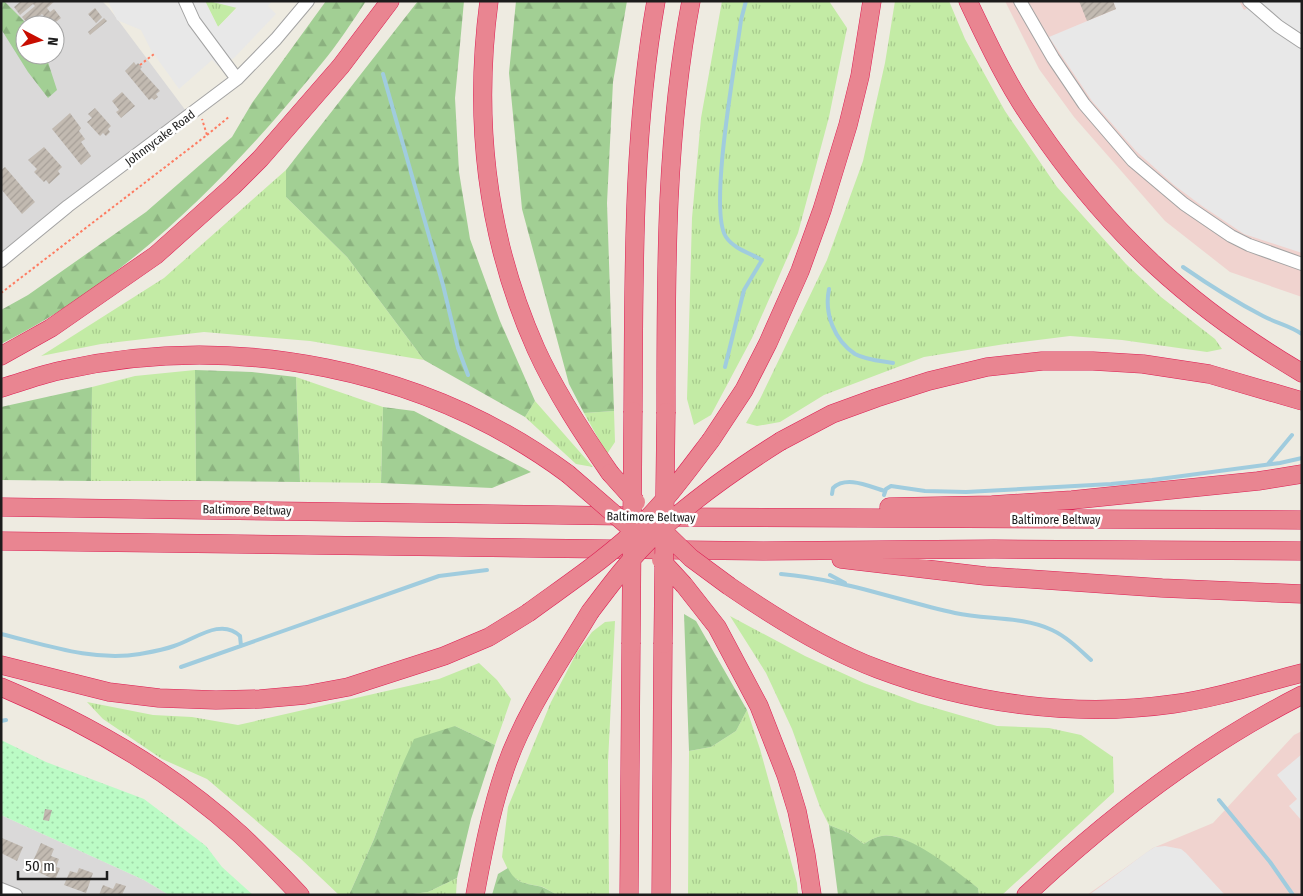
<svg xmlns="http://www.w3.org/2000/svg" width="1303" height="896" font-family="'Fira Sans Condensed',sans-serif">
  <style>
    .residential { fill: #dad9d9; fill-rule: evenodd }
    .commercial { fill: #f0d3cf }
    .grass { fill: url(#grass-tufts) }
    .forest { fill: url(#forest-firs) }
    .park { fill: url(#park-dots) }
    .parking { fill: #e8e8e8 }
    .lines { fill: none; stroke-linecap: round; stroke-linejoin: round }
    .stream { stroke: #a0ccde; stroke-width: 4 }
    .building { fill: url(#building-hatch) }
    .minor-casing { stroke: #a3a3a3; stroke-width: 14 }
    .highway-casing { stroke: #dd1e53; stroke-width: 19 }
    .path { stroke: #fe7c62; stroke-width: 2; stroke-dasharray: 2.5 2.5; stroke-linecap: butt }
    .minor { stroke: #fff; stroke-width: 12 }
    .highway { stroke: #e98591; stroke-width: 18 }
    .highway-bridge-casing { stroke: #dd1e53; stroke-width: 19; stroke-linecap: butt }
    .highway-bridge { stroke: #e98591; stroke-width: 18 }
    .labels { text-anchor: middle; stroke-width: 5; stroke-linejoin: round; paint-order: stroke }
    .street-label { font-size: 12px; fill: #1c1c1c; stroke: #fff }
  </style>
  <defs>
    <pattern id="grass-tufts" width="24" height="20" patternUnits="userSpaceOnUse" patternTransform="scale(1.25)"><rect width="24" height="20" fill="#c3eba5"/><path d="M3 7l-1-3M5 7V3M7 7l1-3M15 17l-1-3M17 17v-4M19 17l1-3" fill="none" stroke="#a7c98d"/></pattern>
    <pattern id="forest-firs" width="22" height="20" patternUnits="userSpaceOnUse" patternTransform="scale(1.25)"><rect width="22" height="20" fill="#a2cf94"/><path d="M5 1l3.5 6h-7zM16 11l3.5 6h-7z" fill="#8bb17f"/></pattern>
    <pattern id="park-dots" width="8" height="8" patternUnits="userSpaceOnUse" patternTransform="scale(1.25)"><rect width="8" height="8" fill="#bbfbc5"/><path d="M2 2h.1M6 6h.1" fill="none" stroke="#a0d7a9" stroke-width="1.8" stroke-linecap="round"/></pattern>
    <pattern id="building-hatch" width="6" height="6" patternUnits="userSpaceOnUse" patternTransform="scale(1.25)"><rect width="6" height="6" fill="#c2bab1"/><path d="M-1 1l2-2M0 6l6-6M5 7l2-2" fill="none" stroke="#a69f98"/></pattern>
  </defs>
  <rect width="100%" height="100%" fill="#eeebe1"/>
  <!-- residential -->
  <path class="residential" d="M1 1H102L109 8 186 111 64 202 1 253ZM25 25H55V55H25Z
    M1 815 144 880 169 895H1Z"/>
  <!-- commercial -->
  <path class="commercial" d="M1005 1H1302V297L1230 272 1165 221 1074 117 1039 69Z
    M1302 731V895H1087L1153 848 1213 823 1294 735Z"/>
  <!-- grass -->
  <path class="grass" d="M205 1H209L237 7 218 27Z
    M722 1H829L847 28 829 117 798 233 752 338 711 415 694 425 687 399 692 218 701 118Z
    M895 1H949L965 39 1005 111 1057 187 1126 264 1161 297 1215 339 1222 349 1207 352 1122 340 1070 336 1005 344 924 357 824 395 780 422 757 426 746 423 760 399 827 260 863 161 885 63Z
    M286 170V197L347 257 424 360 310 341 204 332 101 344 41 356 164 278Z
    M195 370 196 481H91L92 387 135 376Z
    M296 377 383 407 381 483 300 482Z
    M535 401 593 467 576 464 525 417Z
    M614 411 615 442 607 454 584 413Z
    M730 616 805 656 864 683 918 703 997 726 1049 728 1081 735 1113 757 1114 792 1002 895H979L978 888C959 875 913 838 892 836 881 834 873 838 864 844L849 833 829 825 820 807 792 729 766 673Z
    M615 621 608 762 609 895H557L543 887 523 883 511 876 502 857 508 807 551 702 577 652 592 632 605 622Z
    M479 663 497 680 511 699 495 745 455 726 399 772 374 839 349 895H339L300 858 207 779 162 759 103 719 87 702 153 715 192 717 238 725 439 679Z
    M747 710 760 749 797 883 798 895H688L689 751 711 747 736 731Z
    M457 878 456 895H405L428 892Z"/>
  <!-- forest -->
  <path class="forest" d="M1 1H4L28 25H25V55L46 56 57 90 48 98 28 72 1 29Z
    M326 1H366C352 22 338 44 322 63 233 173 129 280 1 344V310L28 295 146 212 232 137 252 103Z
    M418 1H464L455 98 459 172 470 239 500 321 535 401 525 417 424 360 347 257 286 197V170Z
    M516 1H627L613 82 607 203 614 411 584 413 569 384 522 209 509 73Z
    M195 370 252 372 296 377 300 482 196 481Z
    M92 387 91 481 1 480V407Z
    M383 407 414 411 531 472 492 488 381 483Z
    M684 614 696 621 747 710 736 731 711 747 689 751Z
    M455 726 495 745 471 819 457 878 428 892 405 895H349L374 839 399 772 414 739Z
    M829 825 849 833 864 844C873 838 881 834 892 836 916 839 959 873 978 888L979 895H838Z
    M508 868C516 885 527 883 542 887 547 889 552 892 557 895H492L498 874Z"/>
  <!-- park -->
  <path class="park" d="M1 740 46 762 144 799 206 846 222 867 253 895H169L144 880 1 815Z"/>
  <!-- parking -->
  <path class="parking" d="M108 1H205L218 27 237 8 209 1H272L268 6 276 14 234 58 218 66 212 60 179 89 151 50 141 30 117 20Z
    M1113 1H1239L1244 10 1261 1H1302V253L1244 234 1202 206 1174 185 1136 151 1092 101 1049 37 1116 9Z
    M1302 754V821L1289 806 1297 799 1277 775Z
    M1165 846 1181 849 1186 853 1225 895H1089L1147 852 1155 847Z"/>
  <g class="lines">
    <!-- stream -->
    <path class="stream" d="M383 74 443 285 458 348 468 375
      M1183 267C1209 285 1234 301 1263 316 1276 323 1289 325 1302 334
      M829 289C824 313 834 340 855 354 866 360 881 361 893 363
      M725 367 744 290 762 260C750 253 734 249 726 237 708 210 736 60 741 20L746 1
      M1268 464 1292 435
      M832 494 833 488C847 475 870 487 885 491
      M884 495 886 489 891 486 925 491 966 492 1111 484 1152 480 1280 463 1302 458
      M781 574C841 579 897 600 955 613 987 620 1022 616 1052 630 1067 637 1079 649 1091 660
      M830 575 845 583
      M1 634C46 645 94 662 140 654 151 652 163 650 174 646 194 640 221 617 240 636L241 646
      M181 667 439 576 487 570
      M1 721 6 720
      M1219 800 1270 862 1293 895"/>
  </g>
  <!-- building -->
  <path class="building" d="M21 1H55L47 8 50 12 54 9 61 18 52 25 42 14 29 25 22 17 35 6 33 4 20 15 14 7Z
    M1079 1H1113L1116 9 1087 21Z
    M95 8 102 17 96 23 88 14Z
    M104 18 107 21 90 35 88 32Z
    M134 62 136 65 138 63 142 67 140 69 160 91 156 94 158 97 154 100 152 98 149 100 125 71Z
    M122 92 135 106 121 118 116 112 119 110 112 101Z
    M95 108 111 126 108 129 110 132 106 136 103 133 100 136 87 122 92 118 88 114Z
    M70 113 81 128 79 131 85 139 81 142 91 156 81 165 52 129Z
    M44 147 62 167 58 171 60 174 49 184 46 180 44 182 34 172 37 169 28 160Z
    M5 167 35 202 22 214 1 189V170Z
    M45 809 52 810 49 821 43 820Z
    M2 838 23 847 17 861 1 853Z
    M41 843 54 849 51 856 59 859 56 867 60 868 55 880 30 868Z
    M79 868 93 873 86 893 64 885 70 871 77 873Z
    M116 883 126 886 122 895H99L103 885 113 889Z"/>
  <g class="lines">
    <!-- minor casing -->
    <g class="minor-casing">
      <path id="minor" d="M185 1 194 21 237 79
        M1020 1 1053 58 1084 104 1133 161 1184 204 1231 236 1249 245 1302 264
        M1249 1 1278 26 1302 42
        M1 261 68 206 237 79 276 39 308 1
        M1 889 16 895"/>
    </g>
    <!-- highway casing -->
    <g class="highway-casing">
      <path id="highway" d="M489 1C473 122 486 237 536 349 556 393 583 434 610 473
        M968 1C988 43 1008 86 1035 124 1108 232 1190 307 1302 373
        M1 356 51 328 156 255 233 186 260 159 341 66 390 1
        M1 388C22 382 42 374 63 370 236 332 425 368 568 474
        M633 411C634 274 632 137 656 1
        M666 412C666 274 665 137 691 1
        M711 440 744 390 768 343 800 271 822 210 848 125 860 76 872 1
        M781 441 832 414 876 398 929 381 987 367 1042 361H1093L1143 364 1209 374 1302 401
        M1 507 626 516
        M889 507 992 505 1072 500 1258 481 1302 474
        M664 517 1302 520
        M1 541 763 551 994 549 1302 551
        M841 559 985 576 1162 588 1302 594
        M684 585 717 627 759 706 786 775 797 811 806 855 812 895
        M729 586C774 617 827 650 878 669 971 704 1074 718 1173 704 1217 698 1259 684 1302 673
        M1 665 109 692 159 698 216 700 260 699 305 695 348 687 444 656 489 637 528 613
        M1 687C87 723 172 772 241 835 261 854 281 875 300 895
        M475 895C483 852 491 810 505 769 524 713 560 662 590 612
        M629 895 631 644
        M661 895 663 644
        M1026 895C1109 817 1201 746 1302 695"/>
    </g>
    <!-- path -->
    <path class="path" d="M140 65 154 54
      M207 135 230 116
      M1 293 207 135 202 119"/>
    <!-- minor -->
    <use href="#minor" class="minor"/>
    <!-- highway -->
    <use href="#highway" class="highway"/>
    <!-- highway-bridge casing -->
    <g class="highway-bridge-casing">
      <path id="highway-bridge" d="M610 473 636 502
        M568 474 636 533
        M659 527 691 558 729 586
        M661 560 684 585
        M590 612C611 584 632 556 657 533 695 498 738 468 781 441
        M528 613C566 585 609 557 643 523 668 498 689 469 711 440
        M631 644 633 411
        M663 644 666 412"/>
    </g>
    <!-- highway-bridge -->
    <use href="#highway-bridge" class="highway-bridge"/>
  </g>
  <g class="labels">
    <!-- street labels -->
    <g class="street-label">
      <text transform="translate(160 138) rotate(-37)" y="4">Johnnycake Road</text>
      <text transform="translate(247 510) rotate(1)" y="4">Baltimore Beltway</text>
      <text transform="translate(651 517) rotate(1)" y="4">Baltimore Beltway</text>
      <text x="1056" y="524">Baltimore Beltway</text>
    </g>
  </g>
  <!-- border -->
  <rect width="1303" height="896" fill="none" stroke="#1c1c1c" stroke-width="5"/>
  <!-- north arrow -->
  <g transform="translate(40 40) rotate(96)"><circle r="24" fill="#ffffff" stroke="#a4a4a4"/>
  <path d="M0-4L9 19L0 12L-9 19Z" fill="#c80d00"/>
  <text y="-8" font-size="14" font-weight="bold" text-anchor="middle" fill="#1c1c1c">N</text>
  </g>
  <!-- scale -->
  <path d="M18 871v8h89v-8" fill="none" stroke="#1c1c1c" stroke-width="2.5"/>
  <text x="25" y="871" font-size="15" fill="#1c1c1c" stroke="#ffffff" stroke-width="4" paint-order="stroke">50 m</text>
</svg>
